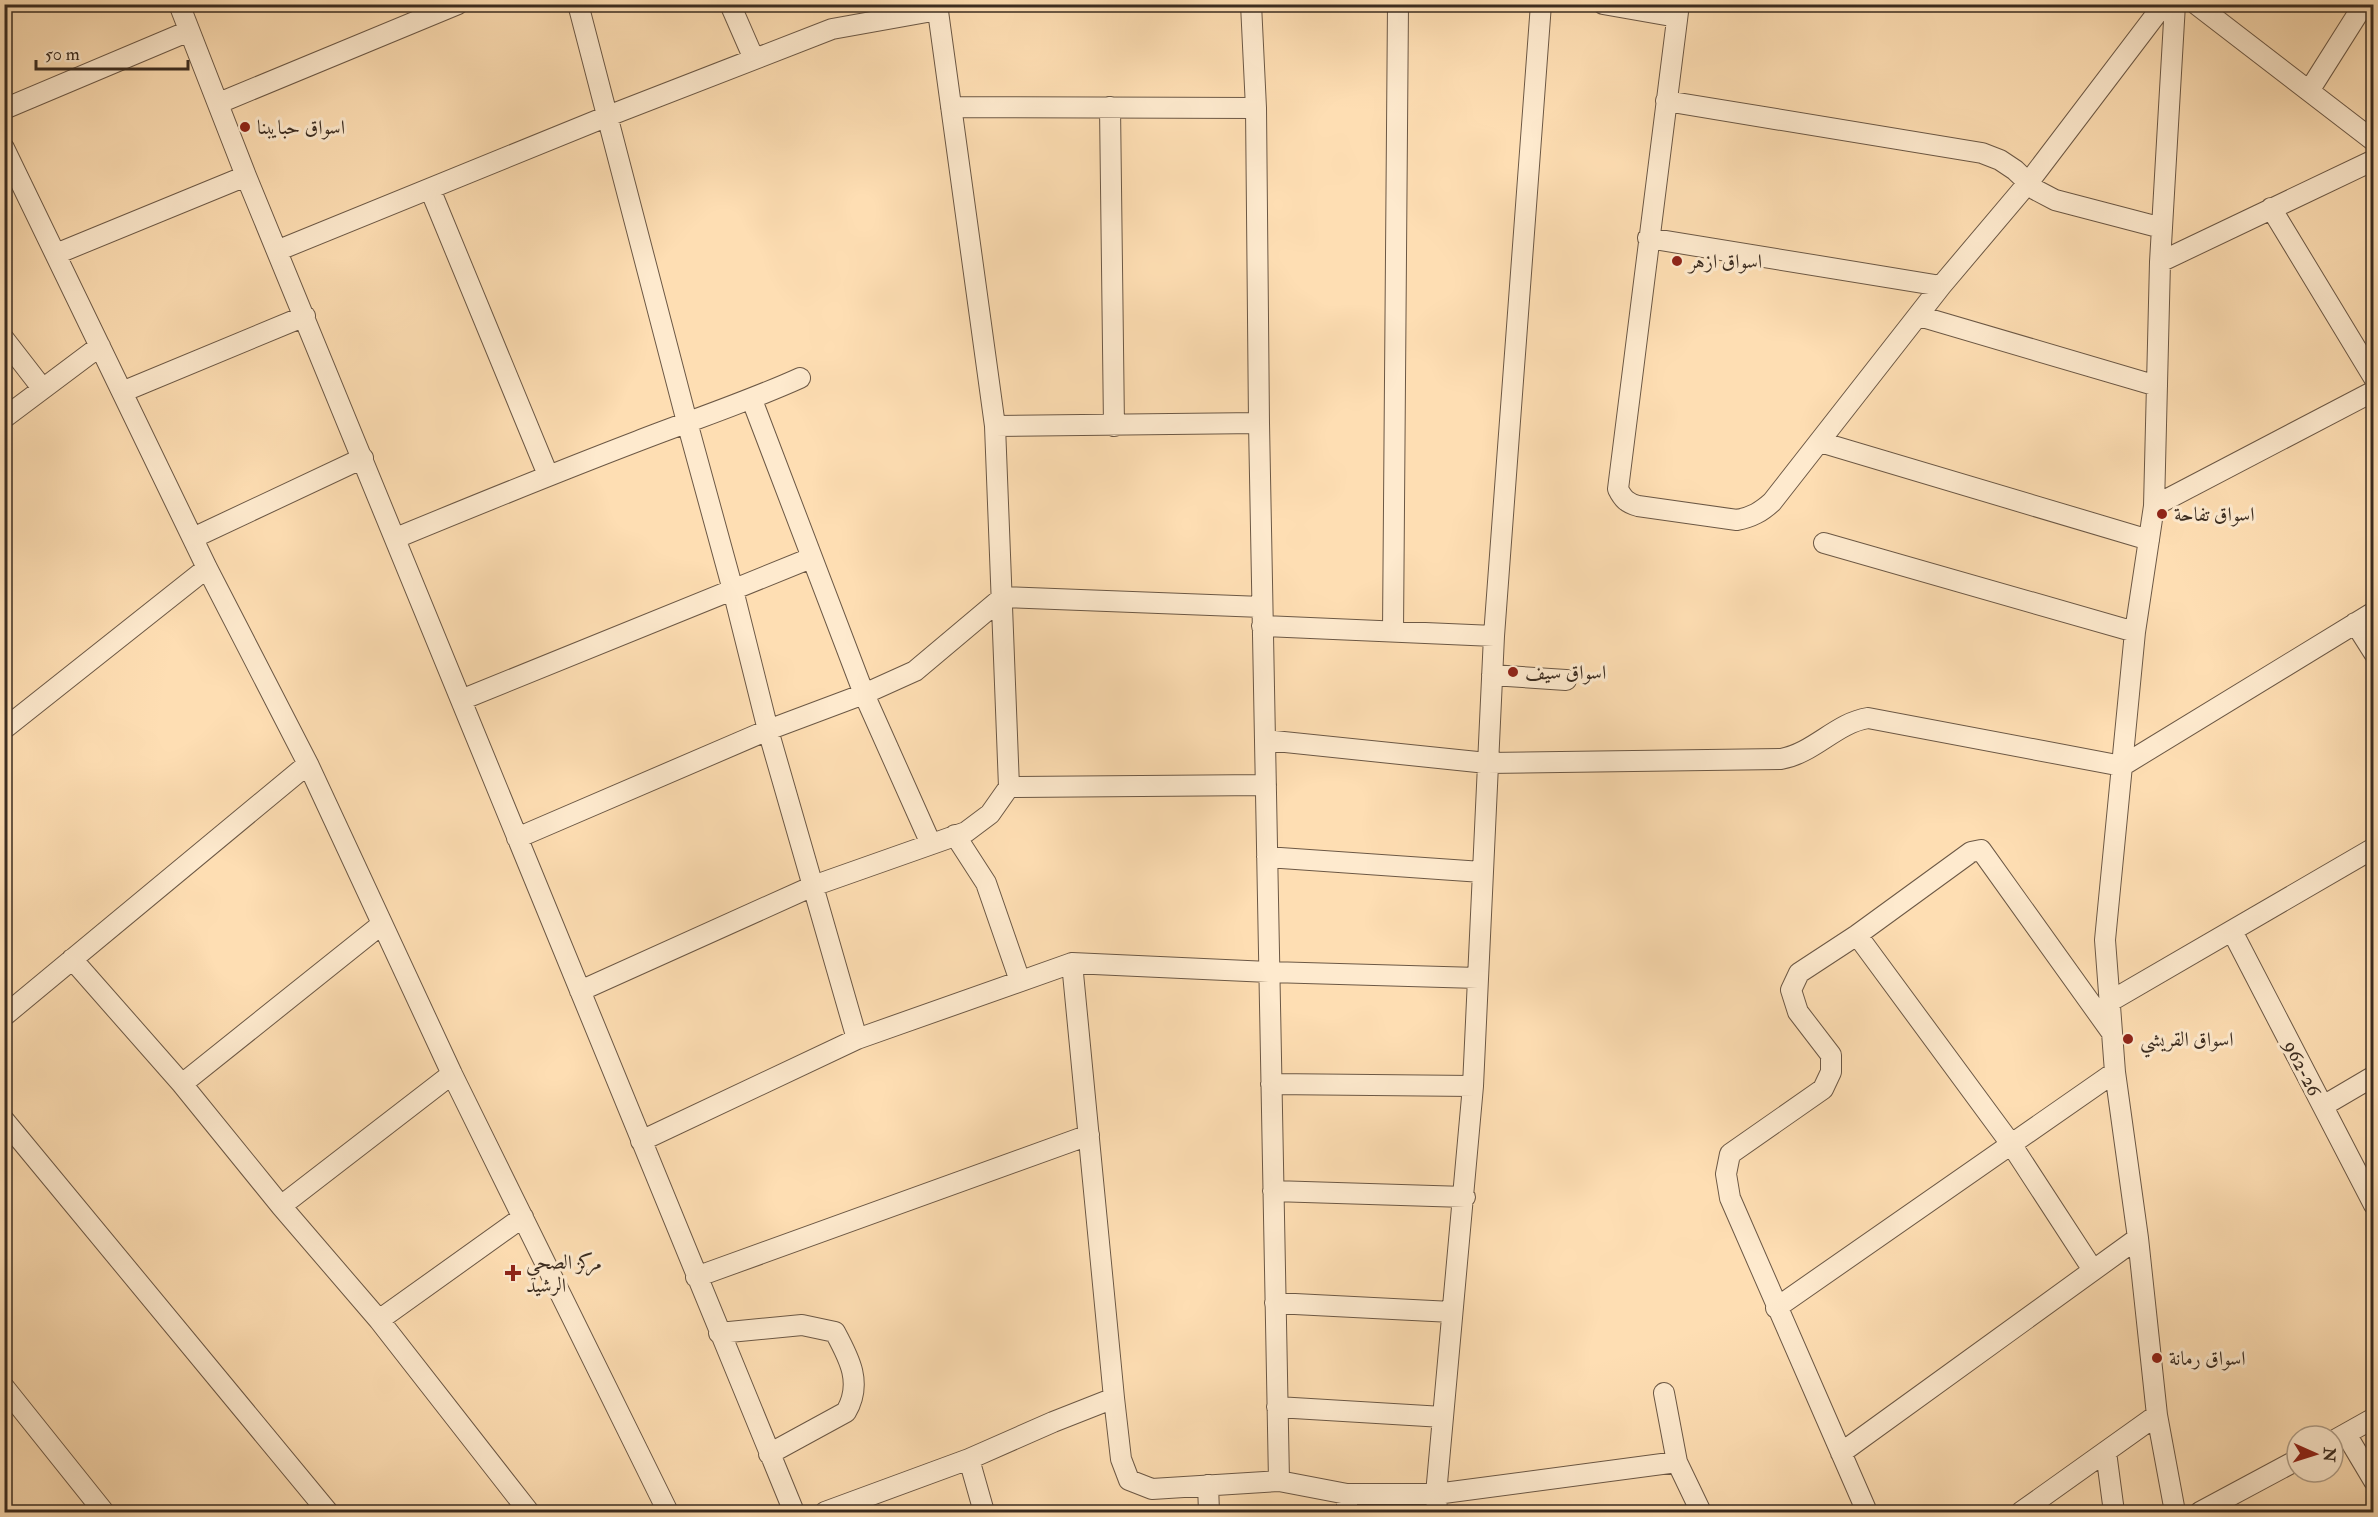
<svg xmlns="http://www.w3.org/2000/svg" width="2378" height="1517" font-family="'IM FELL Double Pica',Amiri,serif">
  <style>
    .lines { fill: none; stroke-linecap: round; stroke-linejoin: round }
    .minor-casing { stroke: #6c5845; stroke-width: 22 }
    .minor { stroke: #feeace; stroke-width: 20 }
    .poi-dot { fill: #8f2418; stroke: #feeace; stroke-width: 2 }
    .labels { text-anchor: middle; stroke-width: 6; stroke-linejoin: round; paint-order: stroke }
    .poi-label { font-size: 20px; fill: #3b2c20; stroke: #feeace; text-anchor: start }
    .street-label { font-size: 20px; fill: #3b2c20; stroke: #feeace }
  </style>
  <rect width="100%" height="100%" fill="#fedeb3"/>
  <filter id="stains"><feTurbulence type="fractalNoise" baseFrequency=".00333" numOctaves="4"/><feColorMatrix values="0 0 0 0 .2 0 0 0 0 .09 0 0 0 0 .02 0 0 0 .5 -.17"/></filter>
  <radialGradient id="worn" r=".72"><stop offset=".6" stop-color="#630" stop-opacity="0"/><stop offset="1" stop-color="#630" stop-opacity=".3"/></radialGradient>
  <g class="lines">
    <!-- minor casing -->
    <g class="minor-casing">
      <path id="minor" d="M179 4 246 176 794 1512
        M578 4 687 422 733 590 768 730 857 1039
        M730 4 754 59
        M1251 4 1256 108 1259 423 1279 1481
        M1603 4 1677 17
        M1679 4 1618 489C1623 499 1627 503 1638 506L1737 520C1752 517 1761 512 1772 502L1941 286 2028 183 2164 4
        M2196 4 2374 141
        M2309 91 2364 4
        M1666 101 1982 153 2000 160 2015 170 2036 190 2055 200 2162 228
        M219 103 458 4
        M951 107 1256 108
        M1110 107 1114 426
        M4 109 189 31
        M4 148 207 568 308 764 452 1074 668 1512
        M430 189 548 475
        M2271 208 2374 378
        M1648 238 1941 286
        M279 250 608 116 832 29 938 10
        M56 254 246 176
        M2160 262 2374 160
        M1919 316 2157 386
        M4 339 42 388
        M122 392 305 316
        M752 400 864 694 931 844
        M4 418 100 346
        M995 426 1259 423
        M1820 442 2149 540
        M2154 506 2374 391
        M193 538 363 458
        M396 538C476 505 557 472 638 441 692 420 747 402 800 378
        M1824 543 2135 632
        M2355 623 2374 653
        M1262 626 1494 636
        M1393 631 1398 4
        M1492 675 1566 680
        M461 700 811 558
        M4 729 207 568
        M1265 740 1487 763 1781 759C1814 753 1836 723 1868 718L2122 766 2374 612
        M1009 787 1266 785
        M955 835 986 883 1020 981
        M517 838 768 730 864 694 915 671 1003 597 1262 607
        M1267 857 1482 872
        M2232 931 2374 1205
        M1857 935 2011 1144 2093 1270
        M72 959 182 1084 281 1206 379 1320 529 1512
        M1072 963 1114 1398 1121 1459 1129 1480 1152 1489 1279 1481 1347 1494H1436L1677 1462
        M580 991 813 886 966 832 990 814 1009 787 995 426 937 4
        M2109 1002 2374 848
        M4 1016 308 764
        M182 1084 382 924
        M1271 1084 1473 1086
        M2323 1106 2374 1076
        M4 1120 328 1512
        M641 1141 857 1039 1072 963 1269 972 1478 978
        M1273 1191 1465 1197
        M281 1206 452 1074
        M696 1277 1089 1135
        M1275 1303 1452 1312
        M1776 1308 2115 1072
        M379 1320 523 1217
        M719 1333 802 1325 835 1332C849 1358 863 1383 846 1412L769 1454
        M4 1387 104 1512
        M1664 1393 1677 1462 1701 1512
        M1277 1407 1443 1417
        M2346 1434 2374 1481
        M2333 1441 2374 1418
        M2106 1452 2114 1512
        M1841 1453 2138 1238
        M969 1459 984 1512
        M1208 1485 1209 1512
        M1347 1494V1512
        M825 1512 969 1459 1053 1422 1114 1398
        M1437 1512 1436 1494 1443 1417 1473 1086 1494 636 1541 4
        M1867 1512 1730 1198 1726 1174 1730 1154 1823 1089 1831 1072V1055L1798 1012 1791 990 1799 973 1857 935 1971 852 1981 850 2112 1033
        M2021 1512 2157 1415
        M2175 1512 2157 1415 2138 1238 2115 1072 2105 940 2135 632 2154 506 2160 262 2175 4
        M2200 1512 2297 1460"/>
    </g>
    <!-- minor -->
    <use href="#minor" class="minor"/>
  </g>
  <!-- markers -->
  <g class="poi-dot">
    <circle cx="245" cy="127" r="6"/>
    <circle cx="1677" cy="261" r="6"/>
    <circle cx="2162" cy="514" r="6"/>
    <circle cx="1513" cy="672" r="6"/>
    <circle cx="2128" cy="1039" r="6"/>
    <path d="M510 1264h6v6h6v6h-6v6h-6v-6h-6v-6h6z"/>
    <circle cx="2157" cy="1358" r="6"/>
  </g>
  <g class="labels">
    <!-- poi labels -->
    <g class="poi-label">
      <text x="257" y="134">اسواق حبايبنا</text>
      <text x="1689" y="268">اسواق ازهر</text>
      <text x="2174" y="521">اسواق تفاحة</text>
      <text x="1525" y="679">اسواق سيف</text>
      <text x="2140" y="1046">اسواق القريشي</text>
      <text x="526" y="1269">مركز الصحي<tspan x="526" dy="23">الرشيد</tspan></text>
      <text x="2169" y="1365">اسواق رمانة</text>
    </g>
    <!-- street labels -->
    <g class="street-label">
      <text transform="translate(2303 1068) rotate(63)" y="7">962-26</text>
    </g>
  </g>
  <!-- margin -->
  <rect width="2378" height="1517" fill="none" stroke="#fedeb3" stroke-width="24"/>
  <rect x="6" y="6" width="2366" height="1505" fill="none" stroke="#3b2c20" stroke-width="3"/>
  <rect x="12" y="12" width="2354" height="1493" fill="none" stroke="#3b2c20" stroke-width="1.5"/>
  <!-- north arrow -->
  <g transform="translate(2315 1454) rotate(93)"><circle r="28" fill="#feeace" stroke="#b09e88" stroke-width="1.5"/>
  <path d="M0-4.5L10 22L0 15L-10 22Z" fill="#8f2418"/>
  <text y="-9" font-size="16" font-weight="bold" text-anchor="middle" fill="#3b2c20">N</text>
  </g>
  <!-- scale -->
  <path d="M36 60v9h152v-9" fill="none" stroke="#3b2c20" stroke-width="3"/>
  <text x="45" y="60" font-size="18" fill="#3b2c20" stroke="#feeace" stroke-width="4.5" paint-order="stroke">50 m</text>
  <rect width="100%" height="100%" filter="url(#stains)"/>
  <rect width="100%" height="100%" fill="url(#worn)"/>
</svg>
